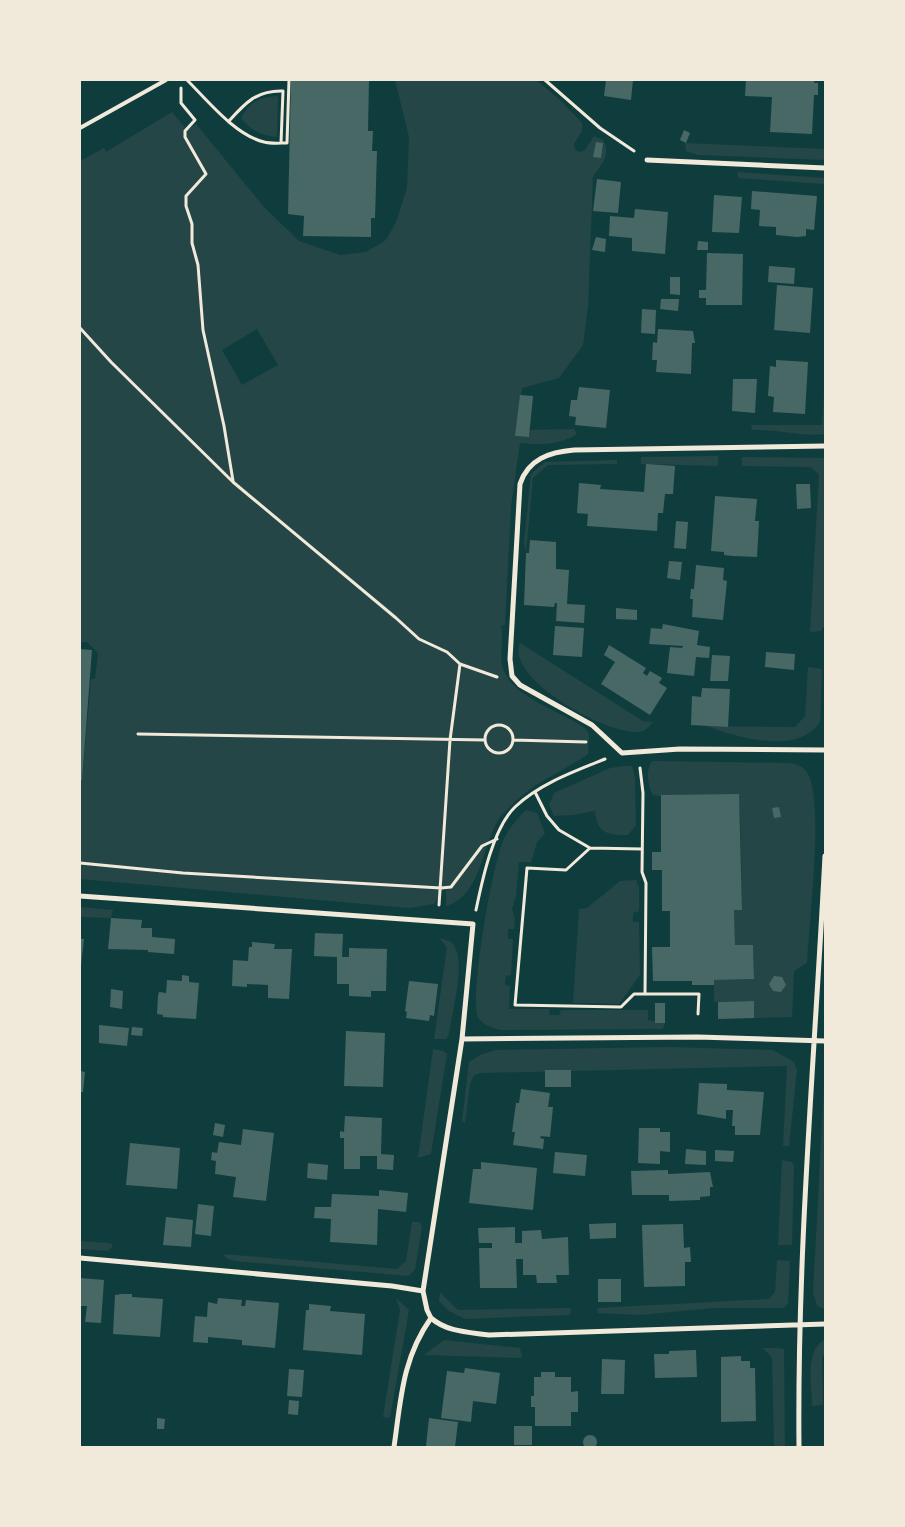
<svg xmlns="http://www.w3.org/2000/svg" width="905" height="1527" font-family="'Source Serif 4',serif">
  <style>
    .green { fill: #244646; fill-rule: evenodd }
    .building { fill: #486865 }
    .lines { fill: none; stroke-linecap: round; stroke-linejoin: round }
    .path { stroke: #f1e9da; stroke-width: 3 }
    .service { stroke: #f1e9da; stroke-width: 4 }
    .minor { stroke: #f1e9da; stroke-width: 5 }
  </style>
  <rect width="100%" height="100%" fill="#0f3d3e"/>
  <!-- green -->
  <path class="green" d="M395 80H536L560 100 582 123V131L574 144 575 150 580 152 585 150 594 136 603 140C611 154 602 165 593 176L588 307 583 345 559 378 522 388 516 436 529 437 530 430 574 429 577 434C560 445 539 445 520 443L511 506 505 625 501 626C504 639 499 655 503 668 512 698 561 711 585 728L589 734 588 754C560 774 536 780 511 806 507 810 501 815 498 820 482 847 481 896 446 906V886L434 904 409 908 80 879V780H82L91 679H95L98 653 87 642H80V161L104 148 106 152 172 112 187 130 196 124 264 207 299 241 340 255 366 252 386 240 396 222 407 188 409 137ZM257 329 278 365 242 385 222 350Z
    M278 96 277 137C262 136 250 130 241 118 250 102 259 97 278 96Z
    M685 143 825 149V160L698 155 686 151Z
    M738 172 825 178V184L738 178Z
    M825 376V434C800 437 777 429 752 430L751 425H822Z
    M718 456V466L641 464V457Z
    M742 457 825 458V625L821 631 810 632 819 474 810 467 742 466Z
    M617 460V464L548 465 533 478 526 553 524 543 531 474 545 462Z
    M520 643 643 721 653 722C649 727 644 732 638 732 607 735 505 679 520 643Z
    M808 667 822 669 820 722C798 756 736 737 706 726L795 727 805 716Z
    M652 761 789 763C797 764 804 766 808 774 824 803 809 924 807 963L794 971 792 1017 754 1018 753 1001 714 1002V980L754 979 753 945H735L734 910 742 909 740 810 653 795C648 786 645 770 652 761Z
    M624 766H632L635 778 636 825 628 835C608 835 597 834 595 811L573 815 554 816 549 805 554 793 610 768Z
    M526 810 537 813 545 833 537 842 531 862H519L516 896 512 909 515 919 514 929H508V939H513L511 975 506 976 505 985 510 986 509 1009H549L550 1015H559L561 1010H648V1020L665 1023 663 1029 501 1030C493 1028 482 1025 478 1017 469 998 493 858 505 837 510 827 518 818 526 810Z
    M636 880 639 887V911L633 913V922H639L640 975 619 1004 573 1003 579 909 587 908 620 881Z
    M80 907 113 910 111 918 80 917Z
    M439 938C445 940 452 940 455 947 465 967 452 1012 449 1034L446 1039H434L447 947Z
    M668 1047 773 1050 794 1062 797 1070 789 1146H783L787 1066 481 1073 474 1075 470 1084 465 1123 462 1121 469 1062 480 1055 496 1050Z
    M433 1049 443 1051 447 1054 431 1154 418 1158Z
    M825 1067V1309L817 1306 813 1293Z
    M782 1160 791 1162 794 1165 792 1245H778Z
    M412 1222H420L422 1227 415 1269 409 1276 234 1261 226 1258 224 1254 397 1269 406 1261Z
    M80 1241 108 1243 112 1244V1247L108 1251 80 1249Z
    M777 1260 790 1261 788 1303 784 1308H714L639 1315 598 1313 597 1308 769 1299 775 1292Z
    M440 1292 458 1310 571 1308 570 1315 465 1319 449 1311 439 1301Z
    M396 1298 409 1310 390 1418 383 1417 400 1310Z
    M825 1339V1354L822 1357 823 1405 812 1406C812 1385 804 1351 825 1339Z
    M444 1340 520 1348 522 1358 424 1355Z
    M775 1348 784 1349 785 1447H774L772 1358 763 1348Z"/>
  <!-- building -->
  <path class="building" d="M291 80H369L368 131H373L372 151H377L375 218H371V237L303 236 304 216 288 214Z
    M606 80H633L631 100 604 96Z
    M746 80H815L814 83H818V95H814L812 134 770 132 772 97 745 96Z
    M684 130 690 133 686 143 680 140Z
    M596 142 603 143 601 158 593 157Z
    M597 179 621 182 618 213 593 211Z
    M752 191 817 196 814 230 806 229V236L797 237 776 235V227L759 226 760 210 751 209Z
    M714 195 742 197 739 233 712 232Z
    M635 209 668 212 665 254 632 251V238L609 236 610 216 634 218Z
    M596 237 606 239 605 252 592 250Z
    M698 241 708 242V250H697Z
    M707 253 743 254 742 305H706V298H699V290H706Z
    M769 266 795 268 794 284 768 282Z
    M670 277H680V295L670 294Z
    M777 285 813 288 810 333 774 330Z
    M661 299H679L678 311 660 309Z
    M642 309 656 310 655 334 641 333Z
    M658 329 693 331 695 343H692L691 374 656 372 657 360H652L653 342 657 343Z
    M776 360 808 362 805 414 773 412 774 397 768 396 770 366 776 367Z
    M733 379H757L755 413 732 411Z
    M579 387 610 390 606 428 575 425 576 417 569 416 571 400H577Z
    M520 395 533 396 529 437 515 436Z
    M646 464 675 466 673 494H665L663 513H658L657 531 587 526 588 514 577 513 579 483 601 485 600 489 644 492Z
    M796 484H810L811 508 797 509Z
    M715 496 757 499 755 521H759L757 557 733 556 724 555V552L711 551Z
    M676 521 688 522 686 549 674 548Z
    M530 540 556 542V569L569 570 567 604 585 605 584 623 556 621 557 603H555L554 607 524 605 526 553H529Z
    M669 561 682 562 680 580 667 578Z
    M696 565 724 568 723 580 727 581 723 620 692 617 693 599H690L691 589H694Z
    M616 608 637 610V620L616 619Z
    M663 624 699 631 697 645 710 647 709 658 696 657 694 676 667 673 670 647 682 648 683 646 649 644 651 628 662 629Z
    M555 626 584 628 582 657 553 655Z
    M609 645 646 668 643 673 647 676 650 671 662 678 659 683 667 688 650 715 601 684 615 662 604 655Z
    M80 649 92 650 82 780H80Z
    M766 652 795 654 794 670 765 667Z
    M712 655 730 656 728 681H710Z
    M702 688 730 689 728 727 691 725 692 696 701 697Z
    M739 794 742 910H734L735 945H753L754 979 714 980V985H692V981H653L652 947H670V911H662V870H652V852H661V795Z
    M779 807 781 817 774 818 772 808Z
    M111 918 142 920 141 928H152V937L175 939 174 954 148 952V950L108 949Z
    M315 933 343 934 342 957H349V948L387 949 386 991H371V997L349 996V984H337V957L314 956Z
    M80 939H84L81 965H80Z
    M252 942 275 944 274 949H292L289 999 268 998V985L247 984V987L232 986 233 960 248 961 249 947H252Z
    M182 975 189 976V982L199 983 196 1019 163 1017V1015L157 1014 158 996 159 992 166 993 167 980 182 981Z
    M774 976 782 977 786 985 781 992 773 991 769 984Z
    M409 981 438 984 434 1016 430 1015 429 1021 406 1018 407 1012 405 1011Z
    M111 989 123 991 122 1009 110 1007Z
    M754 1001V1018L718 1019V1002Z
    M655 1003H665V1023H655Z
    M99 1025 129 1028 127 1046 99 1043Z
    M132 1027 143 1028 142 1036 131 1035Z
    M346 1031 385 1033 383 1087 344 1086Z
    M545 1070H571V1087H545Z
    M80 1071 85 1072 83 1092H80Z
    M699 1083 727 1084V1090L764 1092 760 1135H735V1126H732L733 1110H726V1119L697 1114Z
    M521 1089 550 1093 548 1107H553L550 1137 541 1136 540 1138 544 1139 543 1149 513 1145 515 1132H512L516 1103H519Z
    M345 1116 382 1118 381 1154 394 1155 393 1170 377 1169V1156H360V1169H344V1138H340V1131L344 1132Z
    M215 1123 225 1125 223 1137 213 1135Z
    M639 1128H660V1132H670V1152L660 1151V1164L638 1163Z
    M243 1129 274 1133 266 1201 233 1197 236 1177 215 1174 216 1161 211 1160 212 1152 217 1153 219 1142 241 1145Z
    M130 1143 180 1148 177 1189 126 1185Z
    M686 1149 706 1151V1165L685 1164Z
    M715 1150 734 1151 733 1162 715 1161Z
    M555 1152 587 1155 585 1176 553 1173Z
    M481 1162 537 1168 533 1210 469 1203 473 1169H481Z
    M308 1163 328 1165 327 1180 307 1178Z
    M668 1170V1174L710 1172 713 1187H710V1196L700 1197V1200L669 1201V1195H632L631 1171Z
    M379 1190 408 1193 406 1212 378 1209 377 1245 330 1242 331 1219 314 1218 315 1207H331L332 1194 379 1196Z
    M198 1204 214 1206 211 1236 195 1234Z
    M166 1217 193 1220 191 1247 163 1245Z
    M616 1223V1238L590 1239 589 1224Z
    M683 1224 684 1248 690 1247 691 1262H685V1286L644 1287 642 1225Z
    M515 1227V1243H522V1231L541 1230 542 1239 568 1237 569 1275H556L557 1283H537L536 1275H523V1259H516L517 1288H480L479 1248H492V1243H479L478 1228Z
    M80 1278 104 1280 101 1323 85 1322 87 1306H80Z
    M598 1279H621V1302H598Z
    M122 1294H132V1297L163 1299 160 1337 113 1334 115 1295Z
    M218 1298 242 1300 241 1306H245L246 1300 279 1303 275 1348 242 1345V1340L208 1337V1343L193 1342 195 1316 207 1317 208 1302 217 1304Z
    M309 1304 331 1306 330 1311 365 1314 362 1355 303 1350 306 1310H309Z
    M696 1350 697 1377 655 1378 654 1354H669V1351Z
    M741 1356V1361H750V1368H755L756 1421 721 1422V1357Z
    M602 1359 625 1360 624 1394H601Z
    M465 1368 500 1373 496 1404 473 1401 471 1422 441 1418 447 1371 464 1373Z
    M289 1369 304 1370 302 1397 287 1396Z
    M541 1372H555V1377H571V1392L578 1391V1412H571V1426H535V1407H531V1396H534V1377H541Z
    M289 1400 299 1401 298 1415 288 1414Z
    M157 1418 165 1419 164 1429H157Z
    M429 1418 458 1422 455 1447 426 1446Z
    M514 1426H532V1445H514Z
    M583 1442a7 7 0 1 1 14 0a7 7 0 1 1-14 0Z"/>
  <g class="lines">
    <!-- path -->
    <path class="path" d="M187 80C208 101 235 135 264 142 271 144 280 143 287 143L289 80
      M545 80 600 128 634 151
      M181 88V103L195 120 185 131V137L206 174 186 196V206L192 224V243L198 265 203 330 224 426 233 481
      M229 121C245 103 257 90 283 91L281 143
      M80 328 111 362 233 482 396 618 419 639 447 652 460 664 497 677
      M485 739a14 14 0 1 1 28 0a14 14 0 1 1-28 0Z
      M138 734 485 740
      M513 740 586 742
      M640 768 643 793 642 872 646 883 645 994H699L698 1014
      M535 792 547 816 559 830 590 848 642 849
      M590 848 566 870 527 868 515 1005 621 1007 634 994H645
      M80 863 183 873 441 888 451 887 482 846 497 839
      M439 905 450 740 460 664
      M476 910C482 881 493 828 515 807 539 784 575 771 605 759"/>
    <!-- service -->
    <path class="service" d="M80 128 166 80"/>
    <!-- minor -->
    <path class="minor" d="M647 160 825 168
      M825 446 574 450C550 452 528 459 520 484L510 659 512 676 520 685 592 725 622 753 680 749 825 750
      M80 896 473 924 462 1039 423 1291 427 1310 431 1318C402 1359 401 1399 394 1447
      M462 1039 698 1037 825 1041
      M80 1258 392 1286 423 1291
      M431 1318C447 1332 468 1332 489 1335L825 1324
      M799 1447C797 1250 815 1053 825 856"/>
  </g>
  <!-- border -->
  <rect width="905" height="1527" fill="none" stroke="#f1e9da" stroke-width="162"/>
</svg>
